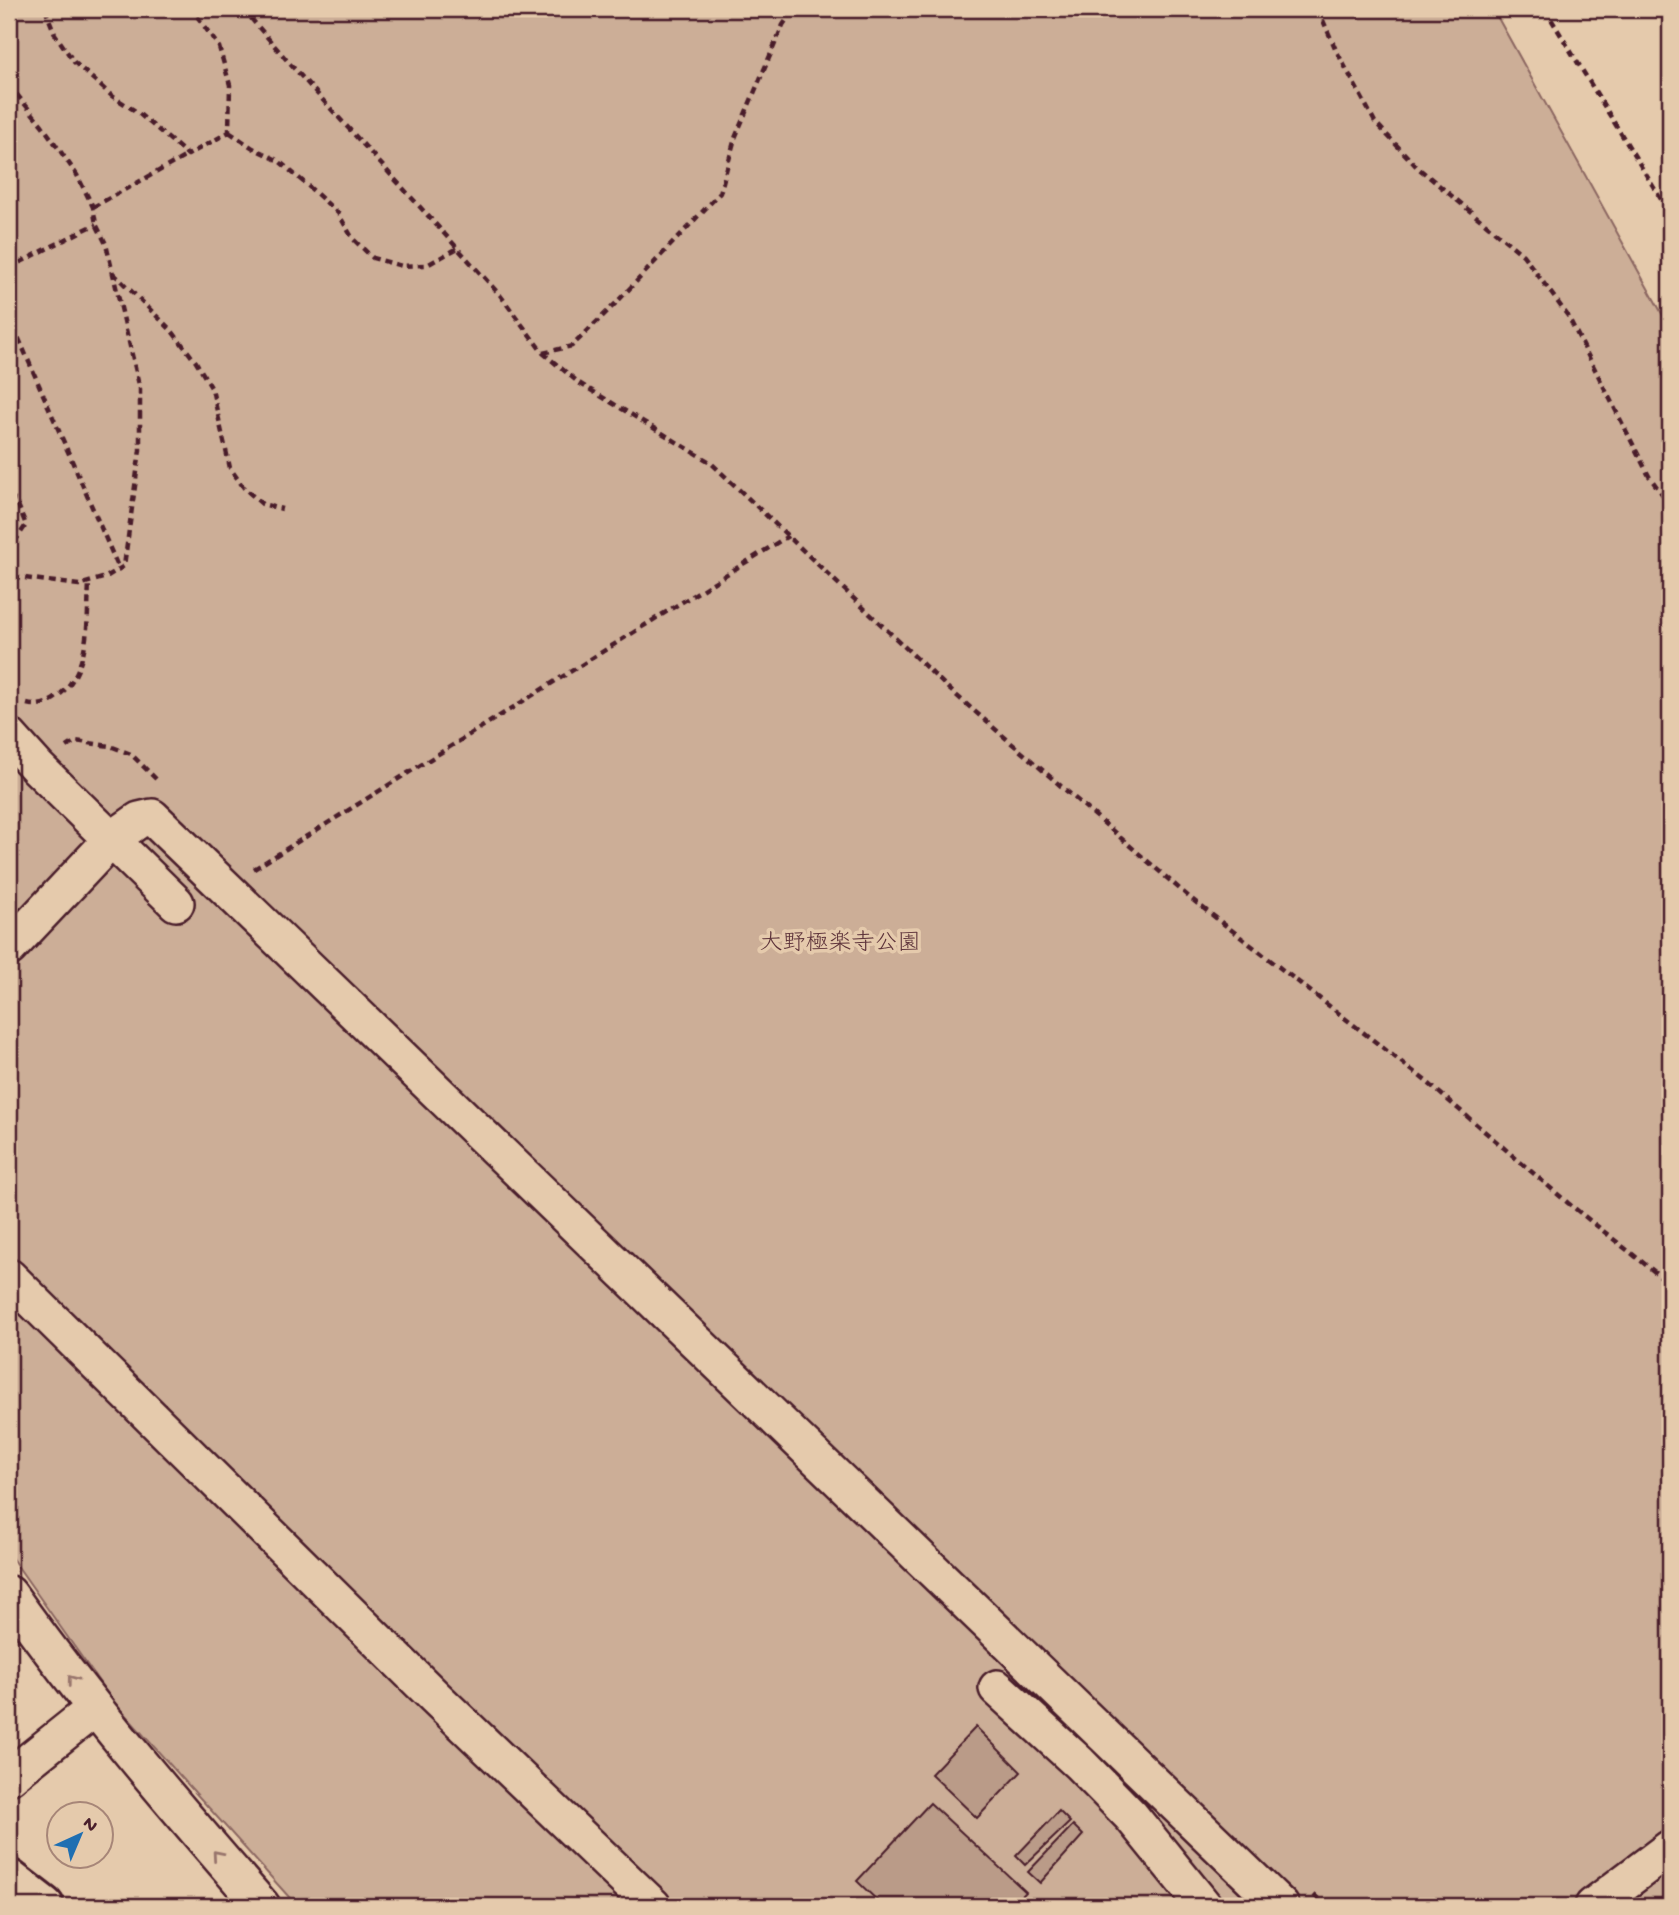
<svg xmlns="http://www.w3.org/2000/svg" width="1679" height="1915" font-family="'Gochi Hand','Klee One',sans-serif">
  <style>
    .green { fill: #ccae97; stroke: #8b6661; stroke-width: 2 }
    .building { fill: #ba9b88; stroke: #4a1f2b; stroke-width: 2 }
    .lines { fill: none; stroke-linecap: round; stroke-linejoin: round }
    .minor-casing { stroke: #4a1f2b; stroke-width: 40 }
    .major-casing { stroke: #4a1f2b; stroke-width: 44 }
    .path { stroke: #4a1f2b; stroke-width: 4.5; stroke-dasharray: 7 5; stroke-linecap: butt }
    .minor { stroke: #e5caac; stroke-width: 35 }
    .major { stroke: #e5caac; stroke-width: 38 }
    .oneway { stroke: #98746c }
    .labels { text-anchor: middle; stroke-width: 7; stroke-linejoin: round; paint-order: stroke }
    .park-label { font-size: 23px; fill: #5e343b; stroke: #e5caac }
  </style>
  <rect width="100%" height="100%" fill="#e5caac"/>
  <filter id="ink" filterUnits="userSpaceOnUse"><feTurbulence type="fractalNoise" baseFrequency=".0143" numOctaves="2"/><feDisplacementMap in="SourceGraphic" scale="14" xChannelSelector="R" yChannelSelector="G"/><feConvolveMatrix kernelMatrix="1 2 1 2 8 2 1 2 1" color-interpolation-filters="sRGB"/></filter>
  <g filter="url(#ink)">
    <!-- green -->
    <path class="green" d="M9 9H1493L1670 328V1906H297L112 1700 9 1554Z"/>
    <!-- building -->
    <path class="building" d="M976 1727 1021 1772 977 1818 931 1774Z
      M930 1803 1026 1892 1012 1906H883L857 1881Z
      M1059 1811 1070 1822 1025 1865 1016 1856Z
      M1073 1825 1083 1835 1040 1883 1028 1872Z"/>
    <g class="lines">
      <!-- minor casing -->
      <g class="minor-casing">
        <path id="minor" d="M9 736 37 767 176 903
          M9 948 112 839 139 820 152 817 1281 1906
          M9 1277 435 1697 653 1906
          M9 1594C87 1704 174 1805 262 1906
          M997 1688 1079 1763 1131 1816 1204 1906
          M9 1777 94 1709
          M1593 1906 1670 1848"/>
      </g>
      <!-- major casing -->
      <g class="major-casing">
        <path id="major" d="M9 1879 44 1906"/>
      </g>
      <!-- path -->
      <path class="path" d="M45 9 55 34 74 62 112 96 137 112 188 155 229 132 230 85 219 47 192 9
        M243 9 291 65 500 295 543 353 579 383 710 462 949 689 1189 897 1427 1082 1568 1203 1670 1284
        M1318 9 1336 50 1375 122 1417 167 1523 255 1568 316 1649 476 1670 505
        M1545 9 1670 214
        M9 85 42 125 77 175 93 207 96 224 106 244 140 389V450L124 566 106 577 79 585 9 576
        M229 132 253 148 279 161 307 185 338 213 353 239 373 258 402 266 427 265 458 248
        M93 207 188 155
        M9 268 96 224
        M113 273 172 331 196 362 212 389 230 468 244 488 262 504 282 509
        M9 316 119 569
        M543 353 572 346 616 303 720 193 735 138 783 25 794 9
        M9 498 16 500 26 525 12 546 9 545
        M9 695 18 701
        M27 704C38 707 50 703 58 696 91 670 87 620 89 582
        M67 747 76 741 110 746 131 754 159 782
        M254 869 788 536
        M1314 1895 1326 1906"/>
      <!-- minor -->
      <use href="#minor" class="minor"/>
      <!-- major -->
      <use href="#major" class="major"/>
    </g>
    <!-- one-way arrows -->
    <defs><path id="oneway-chevron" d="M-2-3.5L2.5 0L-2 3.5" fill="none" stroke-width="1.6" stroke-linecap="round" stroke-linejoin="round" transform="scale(1.75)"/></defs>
    <g class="oneway">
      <use href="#oneway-chevron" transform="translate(72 1680) rotate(-127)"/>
      <use href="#oneway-chevron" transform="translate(217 1855) rotate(-131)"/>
    </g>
  </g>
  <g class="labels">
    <!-- park labels -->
    <g class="park-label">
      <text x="840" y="949">大野極楽寺公園</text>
    </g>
  </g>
  <!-- margin -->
  <rect width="1679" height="1915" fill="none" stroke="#e5caac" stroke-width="35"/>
  <rect x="18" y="18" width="1644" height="1880" fill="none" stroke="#4a1f2b" stroke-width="2.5" filter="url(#ink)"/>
  <!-- north arrow -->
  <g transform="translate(80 1835) rotate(44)"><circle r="33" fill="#e5caac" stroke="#a78678" stroke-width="2"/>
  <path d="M0-5L12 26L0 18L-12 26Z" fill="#1f6fb2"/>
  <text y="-10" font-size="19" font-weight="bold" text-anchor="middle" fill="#4a1f2b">N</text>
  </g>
</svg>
